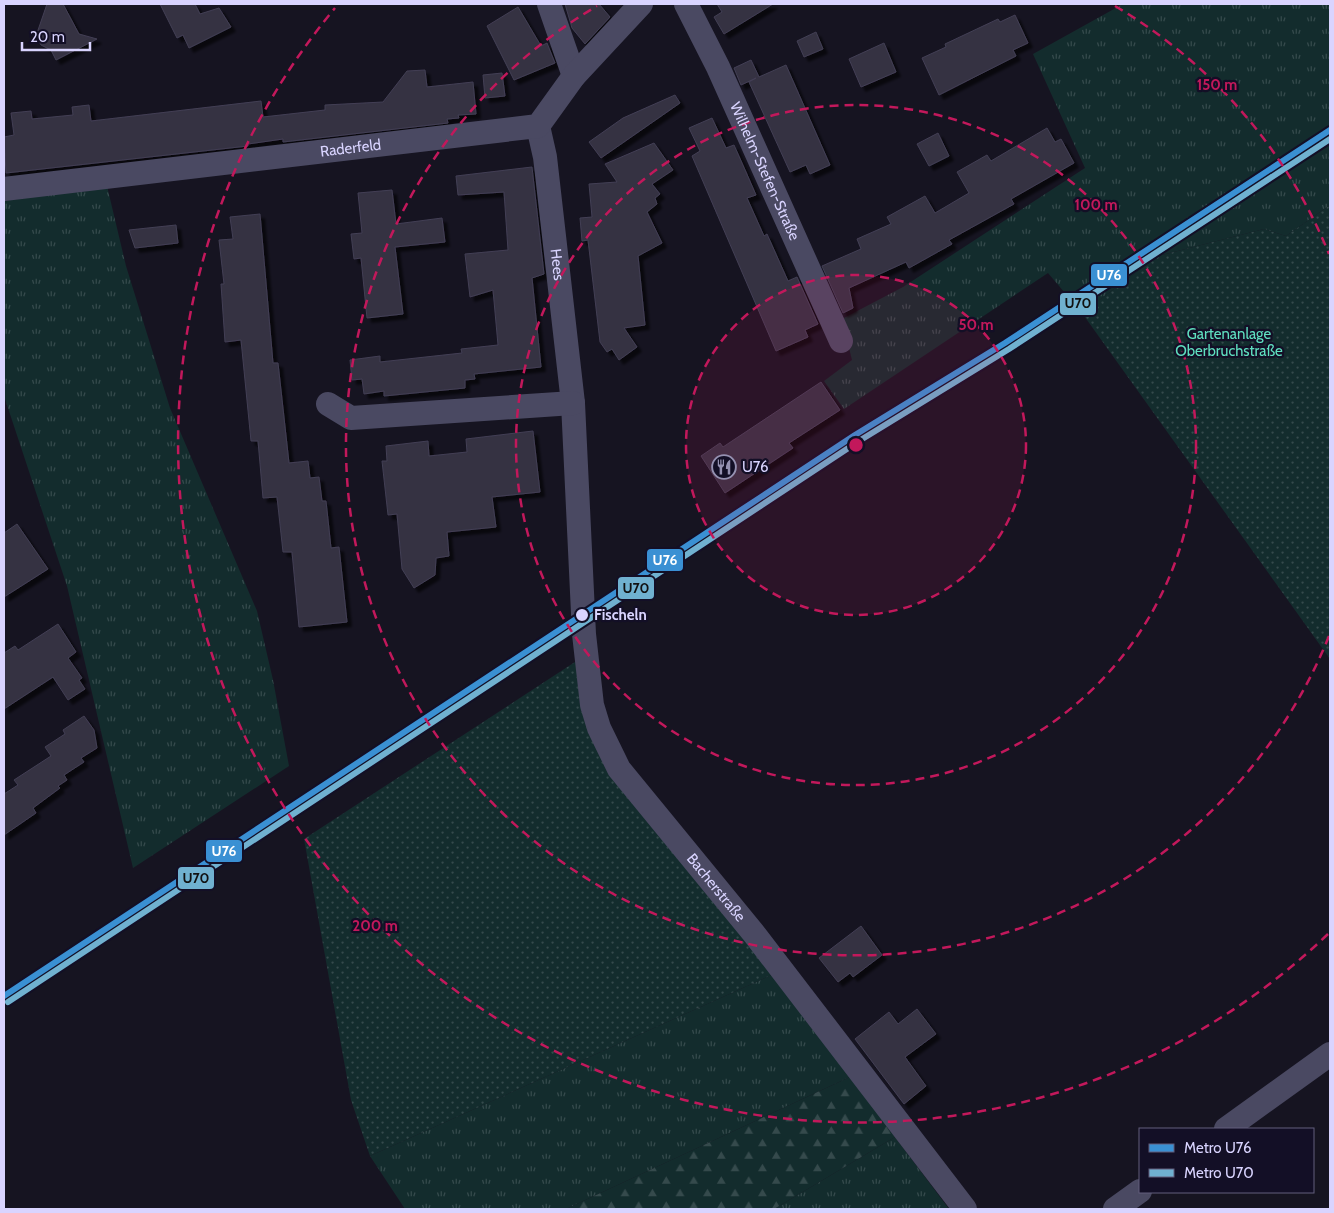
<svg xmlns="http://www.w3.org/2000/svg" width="1334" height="1213" font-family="Cabin,sans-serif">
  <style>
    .grass { fill: url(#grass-tufts) }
    .forest { fill: url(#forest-firs) }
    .garden { fill: url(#garden-dots) }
    .building { fill: #343243; stroke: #433f54; filter: url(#shadow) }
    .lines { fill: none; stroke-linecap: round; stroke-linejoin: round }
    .street { stroke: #4a4962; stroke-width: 24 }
    .metro-1-casing { stroke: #130f26; stroke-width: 10 }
    .metro-2-casing { stroke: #130f26; stroke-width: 10 }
    .metro-1 { stroke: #3a90d3; stroke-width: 6 }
    .metro-2 { stroke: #70b1d0; stroke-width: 6 }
    .ring { fill: none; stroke: #c2185b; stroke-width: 2.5; stroke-dasharray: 9 6 }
    .stop-dot { fill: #d9d4ff; stroke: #130f26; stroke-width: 2 }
    .labels { text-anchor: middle; stroke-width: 4.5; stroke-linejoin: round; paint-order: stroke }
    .street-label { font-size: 15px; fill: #d9d4ff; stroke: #130f26 }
    .park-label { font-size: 15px; fill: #5fe0c0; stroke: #130f26 }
    .poi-label { font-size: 15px; fill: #d9d4ff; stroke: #130f26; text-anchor: start }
    .stop-label { font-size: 15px; font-weight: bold; fill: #d9d4ff; stroke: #130f26; text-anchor: start }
    .centre { fill: #c2185b; stroke: #130f26; stroke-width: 2.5 }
    .ring-label { font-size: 15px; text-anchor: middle; font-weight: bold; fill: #c2185b; stroke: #130f26; stroke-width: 4.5; stroke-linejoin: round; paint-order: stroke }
    .line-badge { stroke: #130f26; stroke-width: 2 }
    .badge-label { font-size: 14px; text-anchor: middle; font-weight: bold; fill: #fff }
    .pale-badge-label { font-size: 14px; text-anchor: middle; font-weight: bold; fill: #111 }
  </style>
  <defs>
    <pattern id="grass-tufts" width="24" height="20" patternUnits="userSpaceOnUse" patternTransform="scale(1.25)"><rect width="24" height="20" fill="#132c2d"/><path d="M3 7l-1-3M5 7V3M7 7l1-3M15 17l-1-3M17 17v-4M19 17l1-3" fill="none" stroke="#354a4c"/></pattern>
    <pattern id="forest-firs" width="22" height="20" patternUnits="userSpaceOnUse" patternTransform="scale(1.25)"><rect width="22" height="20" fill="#132c2d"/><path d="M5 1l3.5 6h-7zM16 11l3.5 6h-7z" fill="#354a4c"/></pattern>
    <pattern id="garden-dots" width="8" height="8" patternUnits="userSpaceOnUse" patternTransform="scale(1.25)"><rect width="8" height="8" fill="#132c2d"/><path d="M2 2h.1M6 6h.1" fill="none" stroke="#354a4c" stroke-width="1.8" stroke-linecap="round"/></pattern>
    <filter id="shadow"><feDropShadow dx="4.5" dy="4.5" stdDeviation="1" flood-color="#0009"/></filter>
  </defs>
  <rect width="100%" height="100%" fill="#161421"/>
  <!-- grass -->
  <path class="grass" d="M1123 4H1330V205L1286 236 1264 229 1158 256 1082 313 1048 273 844 409 824 381 852 360 842 319 903 287 1085 168 1033 54Z
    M107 186 126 266 170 408 257 611 273 680 289 766 133 868 67 586 4 396V201Z
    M776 973 852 1076 566 1209H405L370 1156Z
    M895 1137 949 1209H774Z"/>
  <!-- forest -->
  <path class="forest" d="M852 1076 895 1137 774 1209H566Z"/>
  <!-- garden -->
  <path class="garden" d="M1330 205V659L1082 313 1158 256 1264 229 1286 236Z
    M578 660 588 721 776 973 370 1156 351 1100 304 839Z"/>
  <!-- building -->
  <path class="building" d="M47 4H63L79 34 97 39 56 60 51 50 41 45 36 36Z
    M160 4H195L200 14 219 8 231 27 189 48 183 35 177 38Z
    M565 4H599L610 17 585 44 572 28Z
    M717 4H773L724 34 714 17 722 12Z
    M518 7 541 46 547 43 555 63 514 80 487 26Z
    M1015 15 1028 43 1013 50 1016 56 939 95 922 58 946 47 945 44 998 19 1000 22Z
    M816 32 823 49 804 57 797 41Z
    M884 43 896 72 861 87 849 59Z
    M751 60 759 77 786 65 830 165 810 174 806 165 790 172 749 82 756 78 741 85 734 68Z
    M425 70 427 87 473 82 476 114 458 115 459 118 447 119 448 123 283 142V139L248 144V146L6 173 4 137 14 135 11 113 31 111 32 119 73 115 72 107 89 105 91 121 261 101 263 117 325 110V105L383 102 407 71Z
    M502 73 505 96 485 98 483 75Z
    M675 95 680 103 601 158 589 142 623 118Z
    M712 118 726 148 734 145 746 172 756 195 747 198 764 236 767 234 788 281 797 277 818 324 805 330 808 337 776 351 692 156 700 151 689 128Z
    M1047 128 1055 142 1061 139 1074 163 1011 199 1014 204 949 240 952 244 909 268 906 262 849 288 853 308 843 313 822 266 861 249 857 239 891 224 887 217 925 196 935 213 969 193 957 172 987 155 991 161Z
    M938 133 949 156 929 166 917 144Z
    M654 143 673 170 652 184 660 194 655 198 657 204 647 212 662 243 638 256 645 325 624 328 637 347 619 360 612 349 607 352 600 342 588 240 582 241 580 218 592 217 589 184 617 182 605 164Z
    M532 167 544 274 532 278 541 367 474 374 475 379 465 380V388L384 396V391L364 394 362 379 352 380 350 360 380 356V362L462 353 461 349 498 345 493 290 470 297 465 254 508 250 504 192 458 195 456 176Z
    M392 190 396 224 442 218 445 242 395 247 403 314 367 318 361 258 354 259 351 234 362 233 358 193Z
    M260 214 273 363H278L289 463 308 461 310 478 319 477 322 501H326L331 548 339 547 347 622 299 627 292 552H283L277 497 263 498 258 441H251L241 340 225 342 221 284H224L219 240 233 239 230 217Z
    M176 225 178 243 135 248 129 230Z
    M821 382 840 410 789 443 793 448 725 493 701 456 720 443 723 447Z
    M533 431 540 492 492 497 496 527 447 532 449 556 436 558 435 575 414 588 402 569 397 514 388 515 382 461H387L386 446 428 441 429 456 467 452 466 439Z
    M17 524 48 569 4 597V533Z
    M58 624 76 652 68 658 82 678 79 680 85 689 68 700 53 677 4 709V653L15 646 18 650Z
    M84 716 94 730 97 748 81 758 84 762 64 775 67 780 58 786 60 788 33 808 36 813 4 835V794L18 785 14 780 51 756 45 747 65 734 63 730Z
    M861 926 882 955 853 977 850 973 838 982 819 958Z
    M917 1009 936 1034 905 1057 926 1086 904 1104 855 1039 889 1012 898 1024Z"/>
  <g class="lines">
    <!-- street -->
    <g class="street">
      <path d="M549 4 574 76"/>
      <path id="s1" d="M686 4 718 67 841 341"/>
      <path id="s2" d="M538 126 545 157 573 403 584 634 592 705 599 728 619 769 755 935 965 1209"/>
      <path id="s3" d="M4 189 538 126 574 76 641 4"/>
      <path d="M328 404 351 418 573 403"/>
      <path d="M1226 1129 1330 1054"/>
      <path d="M1115 1209 1140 1191"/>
    </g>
    <!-- metro-1 casing -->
    <g class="metro-1-casing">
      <path id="metro-1" d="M4 996 855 435 1005 343 1330 130"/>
    </g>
    <!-- metro-2 casing -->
    <g class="metro-2-casing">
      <path id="metro-2" d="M8 1002 859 441 1009 349 1330 139"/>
    </g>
    <!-- metro-1 -->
    <use href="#metro-1" class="metro-1"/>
    <!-- metro-2 -->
    <use href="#metro-2" class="metro-2"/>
  </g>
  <!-- distance rings -->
  <circle cx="856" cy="445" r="170" fill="#c2185b" fill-opacity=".12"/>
  <g class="ring">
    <circle cx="856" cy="445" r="170"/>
    <circle cx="856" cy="445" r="340"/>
    <path d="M1329 636A510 510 0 1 1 597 6M1115 6A510 510 0 0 1 1329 254"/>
    <path d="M1328 934A680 680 0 0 1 335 8"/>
  </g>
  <!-- icons -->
  <defs>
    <g id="restaurant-ring" transform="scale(1.25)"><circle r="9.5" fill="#130f26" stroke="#9591b1" stroke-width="1.5"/><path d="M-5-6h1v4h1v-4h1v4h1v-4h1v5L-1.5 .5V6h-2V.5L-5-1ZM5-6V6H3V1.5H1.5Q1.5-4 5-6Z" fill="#9591b1"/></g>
  </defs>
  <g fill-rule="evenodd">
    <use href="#restaurant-ring" x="724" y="467"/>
  </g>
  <!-- markers -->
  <circle class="stop-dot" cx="582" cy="615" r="7"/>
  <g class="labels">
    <!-- street labels -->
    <g class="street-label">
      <text dy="5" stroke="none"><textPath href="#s3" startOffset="349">Raderfeld</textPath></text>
      <text dy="5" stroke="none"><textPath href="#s1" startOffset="185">Wilhelm-Stefen-Straße</textPath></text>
      <text dy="5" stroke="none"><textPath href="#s2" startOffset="140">Hees</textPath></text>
      <text dy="5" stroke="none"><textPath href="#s2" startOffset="805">Bacherstraße</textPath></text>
    </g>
    <!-- park labels -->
    <g class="park-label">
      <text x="1229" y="339">Gartenanlage<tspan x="1229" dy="17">Oberbruchstraße</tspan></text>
    </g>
    <!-- poi labels -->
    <g class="poi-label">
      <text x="742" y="472">U76</text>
    </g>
    <!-- stop labels -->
    <g class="stop-label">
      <text x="594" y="620">Fischeln</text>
    </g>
  </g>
  <circle cx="856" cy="445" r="8" class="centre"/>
  <g class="ring-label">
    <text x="1217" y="90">150 m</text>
    <text x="1096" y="210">100 m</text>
    <text x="976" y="330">50 m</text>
    <text x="375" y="931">200 m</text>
  </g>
  <g class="line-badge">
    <rect x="1090" y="263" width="38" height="24" rx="5" fill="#3a90d3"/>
    <rect x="1059" y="292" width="38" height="24" rx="5" fill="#70b1d0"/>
    <rect x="646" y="548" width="38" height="24" rx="5" fill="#3a90d3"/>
    <rect x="617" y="576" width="38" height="24" rx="5" fill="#70b1d0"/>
    <rect x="205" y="839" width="38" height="24" rx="5" fill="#3a90d3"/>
    <rect x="177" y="866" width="38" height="24" rx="5" fill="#70b1d0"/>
  </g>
  <g class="badge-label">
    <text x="1109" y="280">U76</text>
    <text x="665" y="565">U76</text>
    <text x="224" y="856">U76</text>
  </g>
  <g class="pale-badge-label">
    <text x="1078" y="308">U70</text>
    <text x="636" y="593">U70</text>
    <text x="196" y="883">U70</text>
  </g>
  <!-- border -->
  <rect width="1334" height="1213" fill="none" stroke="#d9d4ff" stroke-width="10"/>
  <!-- legend -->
  <rect x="1139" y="1128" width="175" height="65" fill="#130f26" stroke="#625e7d"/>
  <rect x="1149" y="1144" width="25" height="8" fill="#3a90d3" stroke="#625e7d"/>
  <text x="1184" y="1153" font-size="15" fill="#d9d4ff">Metro U76</text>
  <rect x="1149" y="1169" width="25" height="8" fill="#70b1d0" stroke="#625e7d"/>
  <text x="1184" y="1178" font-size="15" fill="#d9d4ff">Metro U70</text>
  <!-- scale -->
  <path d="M22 42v8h68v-8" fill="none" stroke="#d9d4ff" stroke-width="2.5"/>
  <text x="30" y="42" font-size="15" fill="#d9d4ff" stroke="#130f26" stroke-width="4" paint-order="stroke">20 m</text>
</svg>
